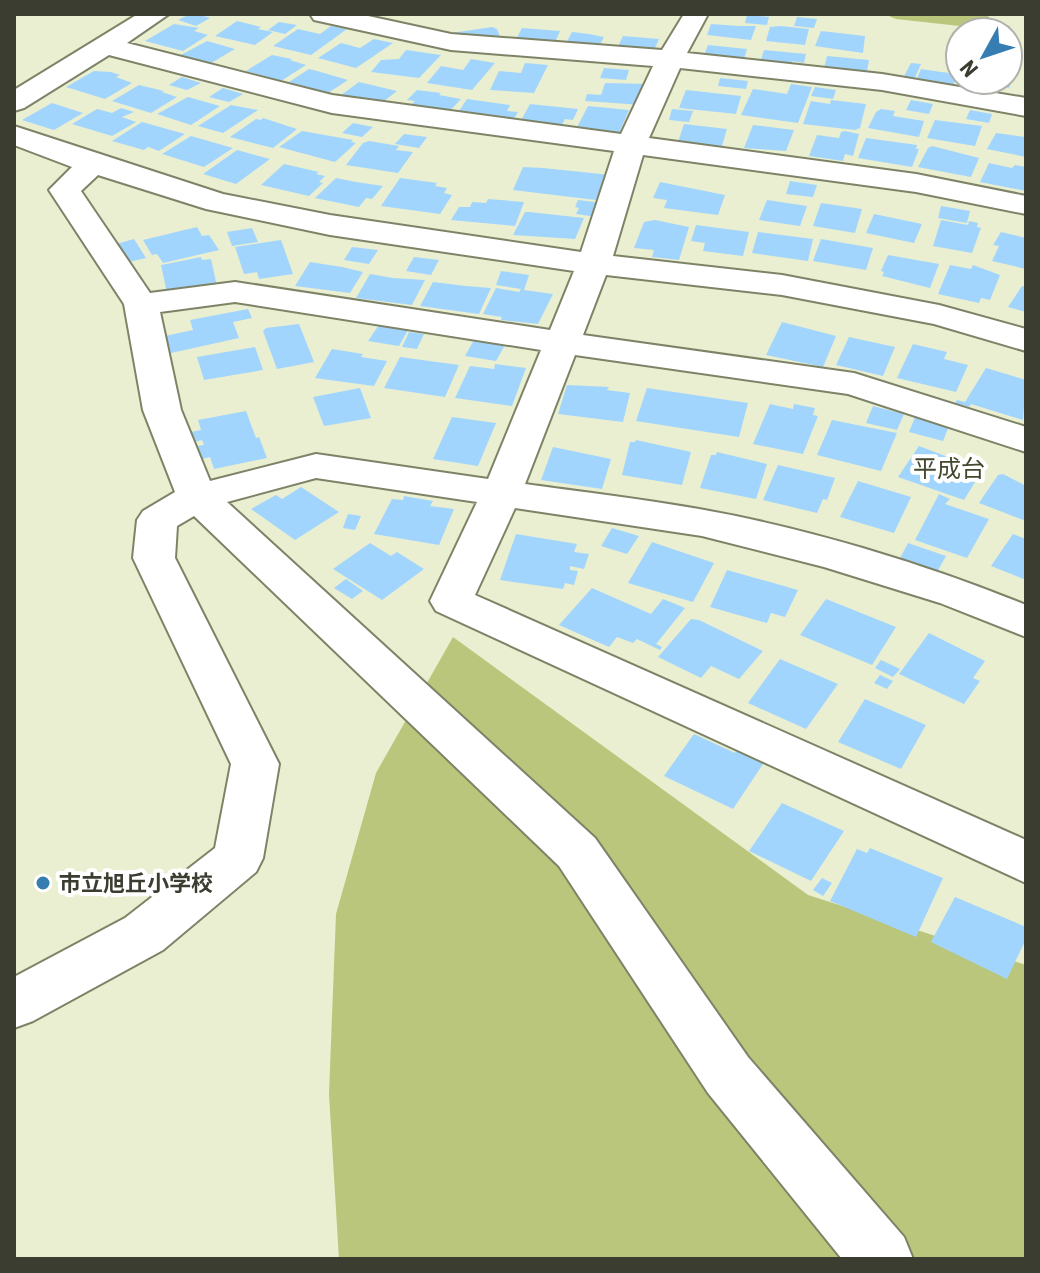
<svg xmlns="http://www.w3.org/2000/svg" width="1040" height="1273" font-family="'Roboto Condensed','Noto Sans JP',sans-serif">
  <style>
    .forest { fill: #bac67b }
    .building { fill: #a2d5fe }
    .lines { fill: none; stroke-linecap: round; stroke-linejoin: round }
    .minor-casing { stroke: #7e8367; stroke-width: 4 }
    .minor { fill: #fff; fill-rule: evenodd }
    .poi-dot { fill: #367eb2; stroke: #fff; stroke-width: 3 }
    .labels { text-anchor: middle; stroke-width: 8; stroke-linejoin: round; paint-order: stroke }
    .poi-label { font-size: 22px; font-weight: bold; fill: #3b3d31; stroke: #fff; text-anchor: start }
    .neighbourhood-label { font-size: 24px; fill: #43482e; stroke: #fff }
  </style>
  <rect width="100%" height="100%" fill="#e9efd0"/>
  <!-- forest -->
  <path class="forest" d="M884 14H987L996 30 896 19Z
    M453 637 808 895 1026 965V1259H339L329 1094 336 914 376 773Z"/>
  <!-- building -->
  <path class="building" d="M190 14H197L210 18 196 26 178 20Z
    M747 15 769 17 767 25 745 23Z
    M797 17 817 19 814 28 794 26Z
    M237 21 261 27 258 29 273 32 255 45 215 36Z
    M279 22 297 25 285 34 268 30Z
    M174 24 199 28 194 31 208 35 183 51 145 41Z
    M711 24 739 26H756L751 40 707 35Z
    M331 26 347 29 311 55 273 46 298 29 320 34Z
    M781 26 809 29 805 45 766 41 770 27Z
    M492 27 497 29 501 39 445 34Z
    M522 28 560 31 553 47 514 43Z
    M821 31 865 36 863 53 815 46Z
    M572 32 589 34 604 37 596 52 563 49Z
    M623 36 659 39 652 55 615 53Z
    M374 39 393 43 356 68 318 58 341 43 360 48Z
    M207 41 235 49 206 66 177 57Z
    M708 45 747 49 743 62 703 58Z
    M406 50 441 55 419 78 371 72 381 60 399 59Z
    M764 50 806 54 804 63 792 61 790 69 759 66Z
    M272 55 292 59 290 60 306 65 281 81 246 71Z
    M827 56 869 60 866 77 823 72Z
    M471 59 495 63 472 90 427 83 441 66 463 70Z
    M525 63 548 65 534 93 490 90 499 71 521 73Z
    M911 63 921 64 913 82 902 80Z
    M604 68 629 70 626 80 600 78Z
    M309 69 317 71 348 80 328 93 289 82Z
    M921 69 941 72 958 74 951 91 914 85Z
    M94 71 111 72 120 75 116 77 132 83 105 99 66 87Z
    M1008 74 1014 75 1009 88 970 82 1008 80Z
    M182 77 201 83 187 90 169 85Z
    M720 78 748 81 746 89 718 86Z
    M359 82 397 91 379 105 340 96Z
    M605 83 647 84 642 105 585 101 587 94 601 95Z
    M791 84 812 87 798 123 741 115 753 89 787 94Z
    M139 85 164 91 162 92 177 97 151 113 112 101Z
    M815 87 836 90 833 99 811 96Z
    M223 88 243 94 229 102 209 97Z
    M417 90 441 93 439 95 461 99 445 116 407 109 415 101 407 100Z
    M686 90 741 96 736 114 679 108Z
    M188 97 220 106 191 125 157 114Z
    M467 99 510 105 507 111 518 112 513 120 455 117Z
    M831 100 866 104 860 128 855 130 803 124 811 101 830 104Z
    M911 100 933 104 929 114 906 110Z
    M52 103 83 113 54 130 22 120Z
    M530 104 578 109 573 120 565 119 560 129 519 124Z
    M231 105 258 110 223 133 198 126Z
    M588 106 629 110 616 140 573 135Z
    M121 108 134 112 122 117 136 122 112 136 72 124 97 109 112 113Z
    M672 109 693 111 689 122 669 120Z
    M881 109 895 111 893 116 924 121 919 137 868 128 876 112Z
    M970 110 992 114 989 123 966 119Z
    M263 118 297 129 273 148 230 137 256 119 261 120Z
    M935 120 982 126 975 146 927 138Z
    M142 122 185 134 159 151 148 147 144 150 112 141Z
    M353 123 373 127 362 137 342 133Z
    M684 124 727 129 720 153 676 148Z
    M753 125 794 130 786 151 744 148Z
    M302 131 353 140 351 142 356 143 335 162 279 147Z
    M845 131 859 134 853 156 845 154 843 161 809 156 817 135 839 138 841 132Z
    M996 133 1026 137V157L987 149Z
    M404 134 427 137 419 148 395 144Z
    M191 136 233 148 204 167 162 154Z
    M866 138 917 145 916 149H919L912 167 858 158Z
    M369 141 399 146 396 150 413 152 398 173 346 165 363 143Z
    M932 146 979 158 971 177 918 167 928 148Z
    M237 150 270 159 236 184 203 174Z
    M989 163 1012 168 1015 165 1026 167V191L980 182Z
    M284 164 319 172 316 174 325 176 319 182 323 183 309 196 261 185Z
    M523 167 543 168 611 175 602 198 596 200 513 190Z
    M336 178 356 182 383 186 372 199 366 198 359 207 315 198Z
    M400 178 437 183 435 186 447 188 444 193 452 195 440 214 381 206Z
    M790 181 817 185 813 197 786 194Z
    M660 182 725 195 718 215 664 208 667 200 653 198Z
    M488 199 524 202 515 226 451 220 459 207H470L472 202 486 203Z
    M578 200 603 203 597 217 576 214 579 208 575 207Z
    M767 200 807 206 800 226 759 220Z
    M821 203 862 209 855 233 813 226Z
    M941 206 970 211 967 223 938 218Z
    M525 212H529L584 218 575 239 513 235Z
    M874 214 922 224 914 243 866 233Z
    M655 220 689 227 679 260 652 257 654 250 634 248 644 222Z
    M941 220 968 225 969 221 978 223 977 227 981 228 972 253 933 246Z
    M696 225 749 232 743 256 703 251 705 243 691 241Z
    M197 227 202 236 209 235 219 250 163 263 157 254 152 255 143 240Z
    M252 228 258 242 232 246 227 232Z
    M758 232 813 239 808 261 752 253Z
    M1001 232 1026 238V269L992 261 999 246 993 245Z
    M134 239 146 258 129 262 116 244Z
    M821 239 873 248 866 270 813 261Z
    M281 240 293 274 259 279 257 272 244 274 235 247Z
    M352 247 378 250 369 264 344 260Z
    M888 255 939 264 930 288 882 276 884 272 881 271Z
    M201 257 202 260 211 259 217 286 167 293 161 265Z
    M414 257 439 260 431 275 406 271Z
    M310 262 342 267 363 272 350 293 295 286Z
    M950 265 971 269 973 265 1000 275 990 300 981 298 979 303 938 294Z
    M501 271 529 275 524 290 553 294 538 324 501 320 502 317 483 314 496 288 519 292 521 289 496 285Z
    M370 274 393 278 425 280 412 305 356 298Z
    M433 282 466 286 491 288 479 314 420 306Z
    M1022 286 1026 287V312L1008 307Z
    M248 309 252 318 233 322 239 338 171 353 165 336 193 330 190 320Z
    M782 322 836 336 823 367 766 355Z
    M299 324 314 362 277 369 263 331 266 328Z
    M379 325 408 330 399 346 368 341Z
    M409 332 424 334 417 349 402 347Z
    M849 337 895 347 883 376 836 365Z
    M474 340 505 345 496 361 465 356Z
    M913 344 947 352 944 359 968 365 956 392 897 378Z
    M255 347 263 370 204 380 197 357Z
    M332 349 363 354 361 357 387 361 374 386 315 378Z
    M400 357 459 365 445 397 384 388Z
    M495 364 526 368 512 406 455 398 470 366 494 369Z
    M986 368 1026 380 1023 420 971 404 969 407 955 403 957 400 965 402Z
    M567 385 609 387 607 390 630 393 623 422 558 414Z
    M360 388 371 418 324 426 313 397Z
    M647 388 748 403 739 437 636 421Z
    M770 404 793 409 794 404 815 408 813 415 818 416 803 454 753 444Z
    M873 406 904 414 897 430 866 423Z
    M246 411 256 438 259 437 267 458 214 469 210 457 201 459 197 446 204 445 202 440 194 442 191 432 201 430 198 420Z
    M452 417 496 423 478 466 433 459Z
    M915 417 949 426 943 441 909 432Z
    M832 420 897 433 881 471 817 455Z
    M636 440 691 452 682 485 622 475 630 442H635Z
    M919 446 969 465 964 472 978 477 964 500 898 477Z
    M553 447 611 459 602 489 541 480Z
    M717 452 767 464 756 499 700 488 711 455H716Z
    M778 465 835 478 827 500 823 499 817 513 763 500Z
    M1003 474 1026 486V521L979 503 998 475Z
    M858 481 911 497 894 533 840 517Z
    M301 487 339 512 295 540 251 509 276 495 282 499Z
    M939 494 950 499 945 504 989 519 967 558 915 540Z
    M404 496 433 501 430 506 454 509 439 545 374 534 392 499 403 500Z
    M348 514 361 516 355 530 343 528Z
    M612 528 639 536 627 554 601 546Z
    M516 534 577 544 574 552 589 554 584 569 570 566V570L578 571 574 585 565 583 563 589 500 580Z
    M1013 534 1026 539V580L991 566Z
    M652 542 714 563 693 602 628 583Z
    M370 543 391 556 397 552 424 569 382 600 333 569Z
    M908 543 946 556 936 574 898 562Z
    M727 570 798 590 785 617 771 613 767 623 710 607Z
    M346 579 363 591 352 599 334 588Z
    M592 588 651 614 663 599 685 608 656 644 662 647 660 650 637 639 633 643 617 637 609 647 559 625Z
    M826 599 896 627 872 665 800 635Z
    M691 619 699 620 763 651 739 679 711 666 701 678 658 657Z
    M929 633 985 661 973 678 980 681 964 704 899 674Z
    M780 659 838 684 806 729 748 703Z
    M881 660 900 669 893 677 875 668Z
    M880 675 893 681 887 689 874 683Z
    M865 699 926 725 901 769 838 742Z
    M694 734 735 753 737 749 765 761 733 809 664 776Z
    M782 803 844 831 811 881 749 851Z
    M870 848 943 878 916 937 830 901 857 849 867 853Z
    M822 878 832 883 823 896 813 890Z
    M955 897 1026 927V939L1007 979 931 942Z"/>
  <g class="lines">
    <!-- minor casing -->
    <g class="minor-casing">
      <path id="minor" d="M138 14H169L127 43 332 95 621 134 653 66 451 50 314 20 310 14H359L451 34 662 50 684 14H708L687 53 882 74 1026 98V116L882 90 680 68 649 138 916 174 1026 196V214L916 192 643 155 613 256 782 275 939 305 1026 329V351L934 324 782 295 606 275 583 335 854 373 1026 427V452L848 394 575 355 525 484C583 492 642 499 699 509 807 528 925 564 1026 605V637L940 603 824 567 702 536 515 508 475 595 1026 840V883L436 611 430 601 477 502 316 478 227 502 595 838 748 1057 904 1237 913 1259H842L708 1093 559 866 194 516 177 526 175 558 279 764 263 858 256 872 163 950 33 1021 14 1028V977L125 918 215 848 231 764 133 558 137 520 143 511 175 492 143 410 124 304 49 190 72 167 14 145V126L223 194 330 215 581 252 614 151 332 113 109 55 24 108 14 111V90ZM98 175 206 209 330 235 574 271 550 330 235 282 150 293 81 191ZM235 302 541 350 488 479 316 454 210 481 181 410 160 312Z"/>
    </g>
    <!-- minor -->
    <use href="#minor" class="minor"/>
  </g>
  <!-- markers -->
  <circle class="poi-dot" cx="43" cy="883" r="8"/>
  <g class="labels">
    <!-- poi labels -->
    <g class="poi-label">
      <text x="59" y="891">市立旭丘小学校</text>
    </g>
    <!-- neighbourhood labels -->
    <g class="neighbourhood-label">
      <text x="949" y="477">平成台</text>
    </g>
  </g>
  <!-- border -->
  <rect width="1040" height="1273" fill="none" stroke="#3b3d31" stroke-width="32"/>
  <!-- north arrow -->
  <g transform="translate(984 56) rotate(230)"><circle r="38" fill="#ffffff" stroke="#b1b1ad" stroke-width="2"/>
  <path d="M0-6L14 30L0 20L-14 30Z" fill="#367eb2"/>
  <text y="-12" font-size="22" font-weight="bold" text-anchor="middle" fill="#3b3d31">N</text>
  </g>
</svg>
